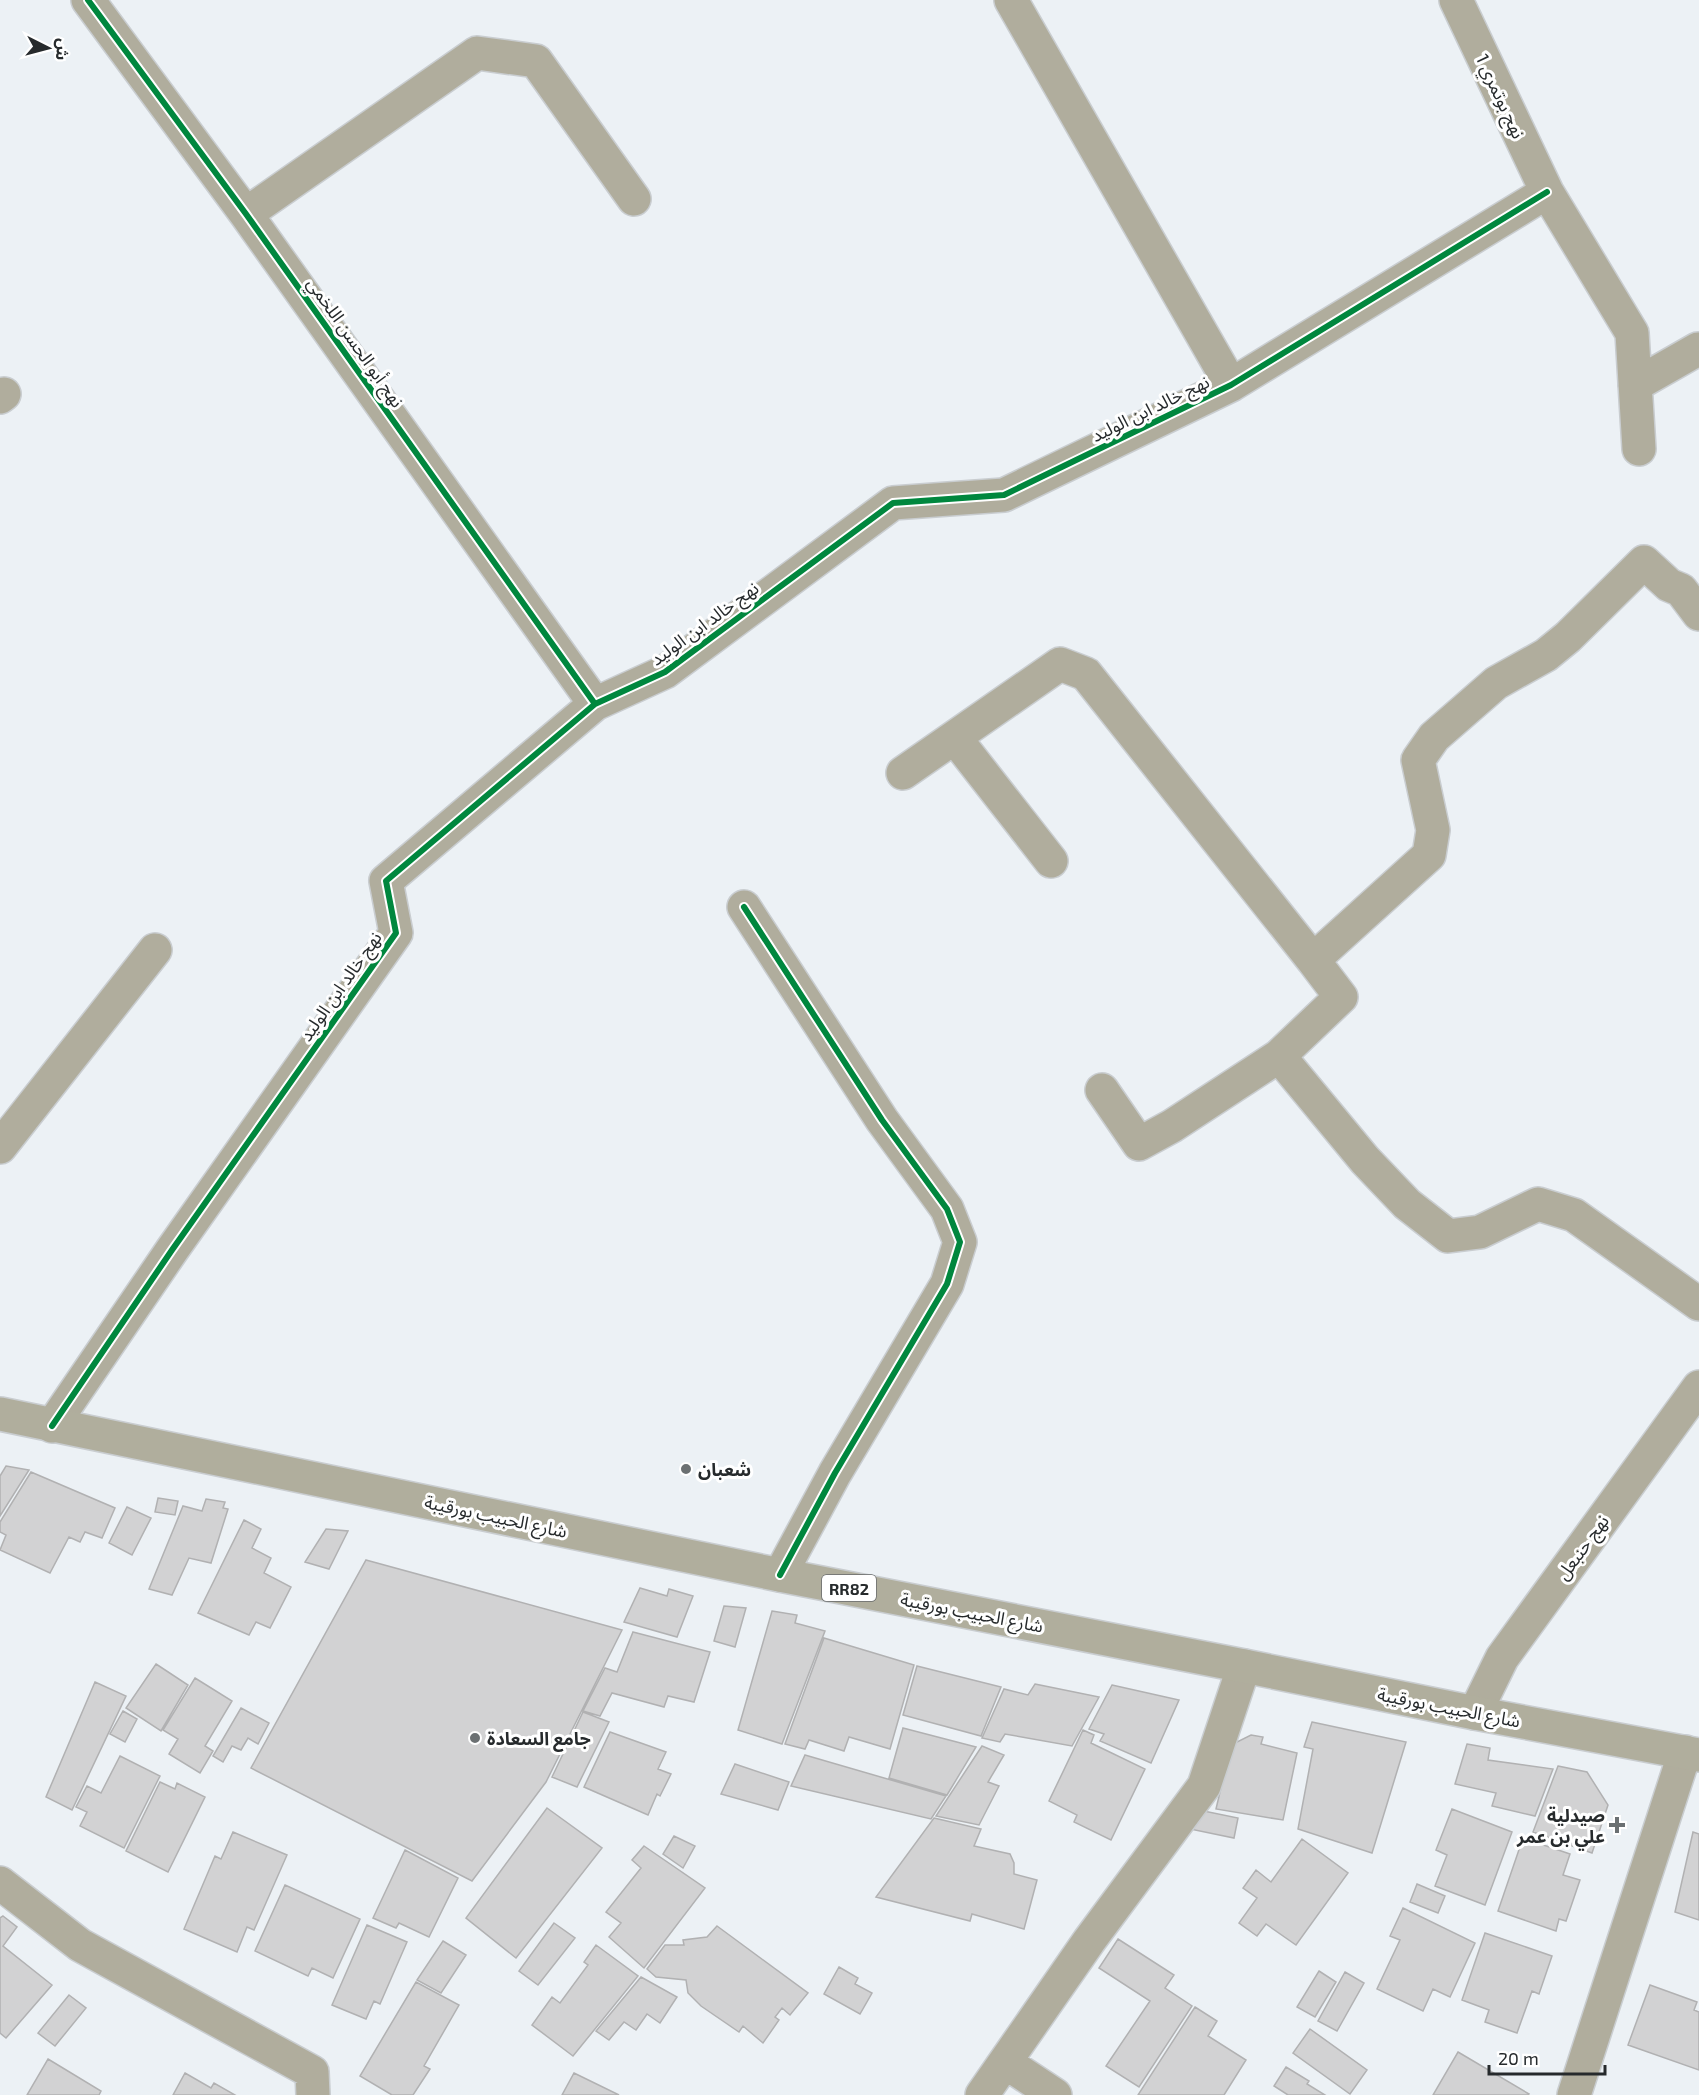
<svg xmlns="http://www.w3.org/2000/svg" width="1699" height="2095" font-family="'Exo 2','Noto Sans Arabic',sans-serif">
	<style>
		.building { fill: #d2d2d3; stroke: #b1b1b2; stroke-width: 1.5 }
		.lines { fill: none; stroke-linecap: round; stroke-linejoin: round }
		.street-casing { stroke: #c9cdd0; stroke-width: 36 }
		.primary-casing { stroke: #c9cdd0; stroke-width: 36 }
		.street { stroke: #b0ad9d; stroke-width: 33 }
		.primary { stroke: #b0ae9d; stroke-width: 33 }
		.cycleway-casing { stroke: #fff; stroke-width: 10 }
		.cycleway { stroke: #00873e; stroke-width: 6 }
		.poi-dot { fill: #6b7072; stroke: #fff; stroke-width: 2 }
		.labels { text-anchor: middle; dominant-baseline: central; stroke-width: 6; stroke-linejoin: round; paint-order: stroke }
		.shield { fill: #fff; stroke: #676a6b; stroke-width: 1.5 }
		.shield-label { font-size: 16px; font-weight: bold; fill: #262a2c }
		.street-label { font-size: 18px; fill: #262a2c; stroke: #fff }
		.poi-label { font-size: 18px; font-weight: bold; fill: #262a2c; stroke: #fff; text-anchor: start }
	</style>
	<rect width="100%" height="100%" fill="#ecf1f5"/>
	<!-- building -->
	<path class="building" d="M6 1466 29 1470 0 1516V1476Z
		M31 1472 115 1508 102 1538 85 1532 80 1542 69 1537 50 1573 0 1550 6 1535 0 1532V1522Z
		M158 1498 178 1501 175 1515 155 1512Z
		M206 1499 225 1502 223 1508 228 1509 211 1563 189 1558 172 1595 149 1589 183 1506 202 1511Z
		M127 1507 151 1518 132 1555 109 1543Z
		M244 1520 261 1529 252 1548 271 1558 264 1573 291 1587 270 1628 256 1622 249 1635 198 1613Z
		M326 1529 348 1531 329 1569 305 1562Z
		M366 1560 622 1630 546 1782 472 1881 251 1768Z
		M640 1588 667 1596 669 1589 693 1596 677 1637 624 1622Z
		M724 1606 746 1608 735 1647 714 1641Z
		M772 1611 797 1615 795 1623 825 1631 782 1744 738 1730Z
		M633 1632 710 1652 694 1702 668 1696 664 1707 612 1693 600 1716 583 1711 605 1668 617 1672Z
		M824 1638 914 1665 890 1749 849 1737 844 1751 809 1740 805 1749 785 1744Z
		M156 1664 188 1685 161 1731 126 1708Z
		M917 1666 1001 1687 981 1736 903 1715Z
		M195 1678 232 1701 205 1746 213 1751 200 1773 169 1754 178 1739 163 1730Z
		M95 1682 126 1696 72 1810 46 1797Z
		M1035 1684 1099 1697 1072 1746 1005 1734 1000 1742 982 1738 1004 1689 1028 1695Z
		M1112 1685 1179 1700 1151 1763 1100 1741 1104 1734 1089 1729Z
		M241 1708 269 1723 258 1744 248 1738 241 1750 232 1746 223 1762 213 1756Z
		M123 1711 137 1719 125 1742 110 1734Z
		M583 1712 609 1722 577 1787 552 1777Z
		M1312 1722 1406 1742 1372 1853 1298 1829 1313 1749 1304 1747Z
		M903 1728 976 1747 947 1795 889 1778Z
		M1083 1730 1094 1735 1091 1743 1145 1769 1111 1840 1074 1822 1077 1815 1049 1801Z
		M610 1732 666 1752 658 1769 671 1774 660 1796 657 1794 648 1815 584 1787Z
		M1251 1735 1263 1737 1261 1744 1297 1753 1283 1820 1216 1809 1231 1745Z
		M1467 1744 1490 1748 1488 1760 1553 1769 1535 1816 1492 1806 1496 1793 1455 1784Z
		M982 1746 1004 1755 988 1782 999 1786 979 1825 936 1816Z
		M805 1755 946 1796 931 1819 791 1786Z
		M120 1756 160 1776 124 1848 80 1826 87 1812 76 1807 87 1786 101 1793Z
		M735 1764 789 1782 778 1810 721 1794Z
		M1558 1766 1587 1772 1608 1805 1592 1853 1533 1832Z
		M160 1782 175 1789 177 1783 205 1797 168 1872 126 1851Z
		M547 1808 602 1848 516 1958 466 1918Z
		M1194 1809 1238 1818 1234 1838 1190 1829Z
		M1452 1809 1512 1832 1485 1905 1435 1886 1447 1855 1436 1850Z
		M934 1818 981 1829 974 1846 1010 1854 1014 1863V1874L1037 1880 1024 1929 972 1914 970 1921 876 1897Z
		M233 1832 287 1855 254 1930 247 1927 237 1952 184 1929 215 1856 221 1859Z
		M1693 1832 1699 1834V1920L1675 1912Z
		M674 1836 695 1846 683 1868 663 1854Z
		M1523 1838 1570 1854 1563 1875 1580 1880 1566 1921 1559 1919 1556 1931 1498 1911Z
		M1302 1839 1348 1873 1296 1945 1266 1924 1257 1936 1239 1923 1257 1898 1243 1888 1256 1870 1271 1882Z
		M644 1846 705 1888 644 1968 609 1937 621 1923 606 1912 641 1868 632 1860Z
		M405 1850 458 1878 429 1937 399 1923 396 1928 373 1918Z
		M1417 1884 1445 1896 1438 1913 1410 1902Z
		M285 1885 360 1919 333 1978 312 1968 308 1976 255 1951Z
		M1403 1908 1475 1943 1450 1997 1433 1989 1423 2011 1377 1989 1400 1940 1390 1936Z
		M3 1916 17 1927 3 1946 52 1985 6 2038 0 2033V1918Z
		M554 1923 575 1938 538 1985 519 1971Z
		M367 1925 407 1942 380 2004 374 2001 366 2019 332 2005Z
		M717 1926 808 1993 790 2015 782 2008 775 2017 779 2020 763 2043 743 2026 739 2032 701 2006 688 1993 686 1980 656 1977 647 1969 665 1945H684L683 1940 707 1937Z
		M1485 1933 1552 1956 1539 1994 1532 1991 1517 2033 1485 2022 1489 2010 1462 2000Z
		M1118 1939 1174 1975 1165 1988 1192 2006 1139 2087 1106 2066 1150 2001 1099 1968Z
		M443 1941 466 1955 441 1993 417 1980Z
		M596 1945 638 1976 573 2056 532 2025 552 1997 560 2003 588 1965 584 1962Z
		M839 1967 858 1978 855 1984 872 1993 860 2014 824 1994Z
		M1319 1971 1336 1982 1315 2017 1297 2007Z
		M1345 1972 1364 1983 1337 2031 1318 2021Z
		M641 1977 677 1997 660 2023 647 2014 636 2030 624 2022 609 2040 596 2031Z
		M416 1982 459 2005 424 2066 430 2069 413 2095H392L360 2076Z
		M1650 1985 1697 2002 1694 2010 1699 2012V2070L1628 2045Z
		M69 1995 86 2008 55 2046 38 2033Z
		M1195 2007 1217 2021 1208 2036 1246 2060 1224 2095H1138Z
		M1310 2029 1367 2070 1350 2094 1293 2053Z
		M1458 2052 1529 2094 1528 2095H1433Z
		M48 2059 101 2091 99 2095H27Z
		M1286 2067 1309 2081 1307 2084 1325 2095H1288L1274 2086Z
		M185 2073 211 2088 214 2083 235 2095H173Z
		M574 2073 619 2095H562Z"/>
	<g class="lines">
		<!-- street casing -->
		<g class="street-casing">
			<path id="street" d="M88 0 246 214 595 704
				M1011 0 1231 385
				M1456 0 1547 192 1632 333 1639 449
				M246 214 477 53 536 61 634 199
				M1635 385 1698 349 1699 350
				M0 397 4 394
				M955 738 1051 861
				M903 773 1060 664 1086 674 1313 960
				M744 907 882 1120 947 1209 960 1242 947 1284 835 1473 780 1575
				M1279 1056 1341 997 1313 960 1429 855 1433 830 1418 760 1434 737 1496 683 1546 655 1568 637 1644 562 1669 585 1681 590 1699 614
				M1102 1090 1139 1144 1172 1126 1279 1056 1365 1160 1407 1204 1448 1236 1480 1232 1538 1204 1574 1215 1699 1304
				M0 1147 155 950
				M52 1426 172 1250 396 933 386 881 595 704 665 672 893 503 1004 495 1231 385 1547 192
				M1475 1713 1502 1658 1699 1387
				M0 1883 80 1945 312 2072 313 2095
				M1005 2062 1055 2095
				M982 2095 1089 1941 1204 1786 1244 1666
				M1574 2095 1685 1752"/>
		</g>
		<!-- primary casing -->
		<g class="primary-casing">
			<path id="primary" d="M0 1414 780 1575 1244 1666 1475 1713 1699 1755"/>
		</g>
		<!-- street -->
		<use href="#street" class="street"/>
		<!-- primary -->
		<use href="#primary" class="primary"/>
		<!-- cycleway casing -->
		<g class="cycleway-casing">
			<path id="cycleway" d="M88 0 246 214 595 704
				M744 907 882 1120 947 1209 960 1242 947 1284 835 1473 780 1575
				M52 1426 172 1250 396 933 386 881 595 704 665 672 893 503 1004 495 1231 385 1547 192"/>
		</g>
		<!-- cycleway -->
		<use href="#cycleway" class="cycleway"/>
	</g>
	<!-- markers -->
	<g class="poi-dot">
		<circle cx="686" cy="1469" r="6"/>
		<circle cx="475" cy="1738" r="6"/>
		<path d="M1614 1816h6v6h6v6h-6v6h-6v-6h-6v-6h6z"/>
	</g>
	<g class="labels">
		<!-- shield labels -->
		<rect class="shield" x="822" y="1575" width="54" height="26" rx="4.5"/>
		<g class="shield-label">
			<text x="849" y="1588">RR82</text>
		</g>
		<!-- street labels -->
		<g class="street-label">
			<text transform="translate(1501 96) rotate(65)">نهج بوتمري 1</text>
			<text transform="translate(356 342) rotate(55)">نهج أبو الحسن اللخمي</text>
			<text transform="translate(1150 408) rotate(-26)">نهج خالد ابن الوليد</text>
			<text transform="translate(704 623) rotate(-36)">نهج خالد ابن الوليد</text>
			<text transform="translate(340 986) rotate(-55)">نهج خالد ابن الوليد</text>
			<text transform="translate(496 1516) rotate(12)">شارع الحبيب بورقيبة</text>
			<text transform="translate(1582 1547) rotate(-54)">نهج حنبعل</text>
			<text transform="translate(972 1612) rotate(11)">شارع الحبيب بورقيبة</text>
			<text transform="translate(1449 1707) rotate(11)">شارع الحبيب بورقيبة</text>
		</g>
		<!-- poi labels -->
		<g class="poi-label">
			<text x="698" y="1469">شعبان</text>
			<text x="487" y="1738">جامع السعادة</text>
			<text x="1605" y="1815" text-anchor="end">صيدلية<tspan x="1605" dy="21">علي بن عمر</tspan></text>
		</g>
	</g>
	<!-- north arrow -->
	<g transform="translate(48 48) rotate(96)" stroke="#ffffff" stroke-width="4.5" paint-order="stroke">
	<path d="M0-4.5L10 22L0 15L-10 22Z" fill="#262a2c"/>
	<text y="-9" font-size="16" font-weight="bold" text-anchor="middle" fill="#262a2c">ش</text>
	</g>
	<!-- scale -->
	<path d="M1489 2065v9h116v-9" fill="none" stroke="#262a2c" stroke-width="3"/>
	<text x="1498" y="2065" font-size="18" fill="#262a2c" stroke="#ffffff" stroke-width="4.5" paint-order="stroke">20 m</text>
</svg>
